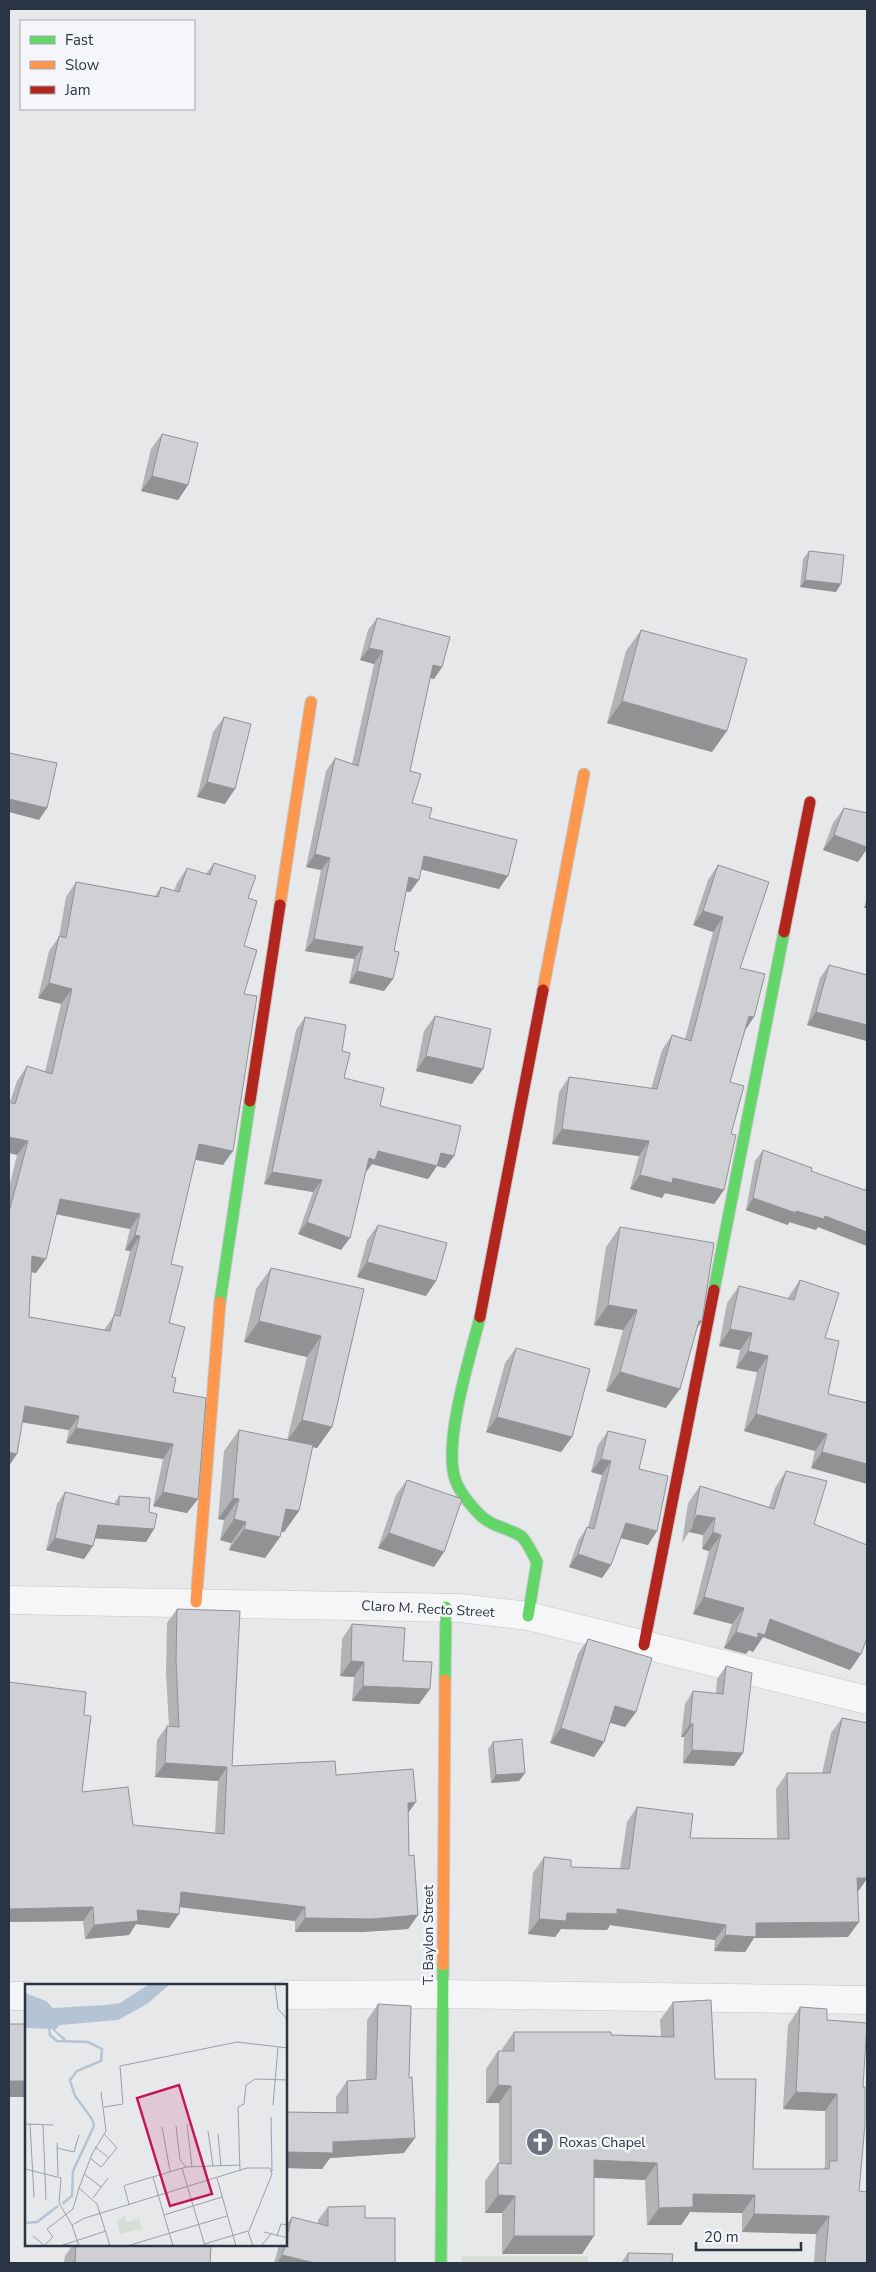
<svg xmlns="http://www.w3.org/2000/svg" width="876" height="2272" font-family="'Nunito Sans',sans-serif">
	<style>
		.grass { fill: #d6ded6 }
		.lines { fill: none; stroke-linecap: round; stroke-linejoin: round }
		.street-casing { stroke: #c4c6c8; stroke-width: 29 }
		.fast-casing { stroke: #c4c6c8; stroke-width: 13 }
		.slow-casing { stroke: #c4c6c8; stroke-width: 13 }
		.jam-casing { stroke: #c4c6c8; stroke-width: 13 }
		.street { stroke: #f5f6f7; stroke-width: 28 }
		.fast { stroke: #63d668; stroke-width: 11 }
		.slow { stroke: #ff974d; stroke-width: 11 }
		.jam { stroke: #b3261e; stroke-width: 11 }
		.wall { fill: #b1b3b5; fill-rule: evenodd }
		.shaded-wall { fill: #909294 }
		.building { fill: #ced0d3; stroke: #909294; fill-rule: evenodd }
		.labels { text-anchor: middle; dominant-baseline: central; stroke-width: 5; stroke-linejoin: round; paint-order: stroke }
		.street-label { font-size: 14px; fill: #2b3445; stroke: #f4f6f9 }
		.poi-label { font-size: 14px; fill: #2b3445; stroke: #f4f6f9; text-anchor: start }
		.inset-river { fill: none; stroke: #b4c4d5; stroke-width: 2.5 }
		.inset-road { fill: none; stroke: #9ba0a8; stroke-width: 1 }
		.view { fill: #c2185b; fill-opacity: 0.15; stroke: #c2185b; stroke-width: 2.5 }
		.inset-edge { fill: none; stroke: #2b3445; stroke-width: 2.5 }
	</style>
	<rect width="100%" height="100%" fill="#e6e8ea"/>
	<!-- grass -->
	<path class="grass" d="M462 2256H588V2263H462Z"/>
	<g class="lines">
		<!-- street casing -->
		<g class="street-casing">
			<path id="street" d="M9 1600 460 1608 528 1616 867 1700
				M286 1995 443 1994 867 2000
				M9 1996H26"/>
		</g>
		<!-- fast casing -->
		<g class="fast-casing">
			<path id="fast" d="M714 1290 784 932
				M220 1302 250 1101
				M480 1317C470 1357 447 1430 453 1470 455 1487 467 1501 478 1513 491 1527 506 1527 521 1536 527 1541 533 1555 537 1562L528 1616
				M445 1680 446 1607
				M441 2263 443 1965"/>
		</g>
		<!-- slow casing -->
		<g class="slow-casing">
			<path id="slow" d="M280 905 311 702
				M543 990 584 774
				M196 1602 220 1302
				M443 1965 445 1680"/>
		</g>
		<!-- jam casing -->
		<g class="jam-casing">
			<path id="jam" d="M784 932 810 802
				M250 1101 280 905
				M480 1317 543 990
				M644 1645 714 1290"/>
		</g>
		<!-- street -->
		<use href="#street" class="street"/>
		<!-- fast -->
		<use href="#fast" class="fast"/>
		<!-- slow -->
		<use href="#slow" class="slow"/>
		<!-- jam -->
		<use href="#jam" class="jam"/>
	</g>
	<!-- wall -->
	<path class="wall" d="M162 434 188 485 178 500 141 491 151 449Z
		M809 551 836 592 800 587 803 559Z
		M377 618 442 667 434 679 430 678 410 771 412 803 429 818 499 889 421 869 410 892 406 891 394 951 393 979 384 991 349 983 354 959 305 951 321 870 306 867 326 771 335 758 352 764 374 664 360 660 368 630Z
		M641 630 712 752 607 723 626 651Z
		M224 717 225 804 197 797 213 732Z
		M844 808 858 862 823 850 833 823Z
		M214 863 248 898 244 946V994L223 1165 195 1160 171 1264 169 1323 172 1377 187 1513 153 1506 163 1459 66 1443 69 1430 22 1422 9 1466V1188L17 1155 10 1102 17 1081 27 1066 45 1072 61 1004 38 998 49 951 59 937 66 897 76 882 155 896 161 887 174 891 177 883 187 868 206 874ZM56 1214 130 1229 125 1250 130 1251 113 1317 104 1330 29 1317 31 1272 36 1273Z
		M718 865 740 968 745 1030 730 1082 731 1134 724 1190 714 1204 665 1193 662 1198 630 1189 639 1156 552 1144 559 1092 569 1077 651 1089 662 1050 672 1035 685 1039 713 932 693 925 708 880Z
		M867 896V908H864Z
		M829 965 866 975 867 970V1041L807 1025 820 978Z
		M435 1016 483 1069 472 1084 416 1071 424 1031Z
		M305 1017 342 1051 344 1078 380 1106 454 1156 445 1168 437 1166 428 1179 372 1164 366 1172 341 1250 298 1234 313 1192 264 1184 296 1030Z
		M763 1150 811 1171 865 1190 867 1183V1246L818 1227 816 1230 789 1222 788 1225 746 1210 755 1161Z
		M378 1225 426 1296 357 1277 367 1240Z
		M620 1227 702 1321 697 1328 666 1408 606 1391 623 1330 594 1325 606 1247Z
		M271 1268 364 1289 332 1427 317 1448 312 1447 299 1511 284 1532H281L280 1537 265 1558 229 1550 231 1543 220 1540 224 1520 218 1519 224 1451 239 1430 287 1440 307 1357 244 1342 256 1289Z
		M800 1280 825 1338 828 1394 867 1403 811 1468 815 1451 744 1431 757 1372 736 1368 740 1350 719 1346 727 1303 739 1286 788 1299 789 1296Z
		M516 1348 572 1437 561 1452 486 1432 505 1363Z
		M608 1431 639 1469 657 1531 648 1545 621 1538 611 1565 602 1578 569 1567 578 1541 587 1527H588L602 1475 591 1472 598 1445Z
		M786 1471 814 1524 867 1545V1642H866L861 1654 850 1670 763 1637 753 1652 749 1650 746 1654 724 1648 732 1624 693 1614 709 1551 702 1549 703 1535 689 1532 682 1543 688 1503 700 1486 769 1507 775 1488Z
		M407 1480 434 1567 378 1548 396 1495Z
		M65 1492 114 1504 119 1496 149 1512 154 1529 146 1542 95 1538 84 1559 46 1550 57 1504Z
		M177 1609 232 1766 336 1775 408 1813 409 1856 418 1915 408 1929 362 1932H295V1921L179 1907 169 1928 136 1924 129 1935 85 1939 83 1921 9 1922V1682L84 1715 82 1792 133 1825 215 1833 218 1781 155 1777 157 1740 167 1726H169L166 1673 167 1623Z
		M352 1624 403 1661 430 1689 419 1704 352 1701 354 1677 340 1676 342 1639Z
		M588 1639 636 1712 625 1727 610 1723 604 1742 594 1757 550 1743 578 1654Z
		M726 1666 743 1753 734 1766 683 1763 684 1737H681L685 1704 693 1691 716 1694 717 1679Z
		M842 1718 867 1723V1879L857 1893 848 1937 754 1938 745 1952 714 1951 715 1940 610 1925 607 1930 561 1929 555 1937 528 1934 533 1873 544 1857 571 1867 620 1869 627 1822 637 1807 690 1838 777 1839 776 1789 787 1773H822L831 1733Z
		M493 1742 525 1773 519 1781 491 1783 488 1749Z
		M673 2002 715 2079 753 2169H823L825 2167V2111L783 2109 788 2025 800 2007 827 2020 863 2087 859 2191 867 2263H814L816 2234 742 2232V2213L690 2212 681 2225H647L645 2180 594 2178 582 2254H502V2213H485V2181L498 2163H499V2103H486V2069L498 2051H502V2049L514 2032 661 2036 660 2020Z
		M378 2004 404 2153 330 2158 322 2169 286 2168V2112H336V2097L347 2081 366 2080 367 2020Z
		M328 2207 365 2218 395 2263H274L279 2246H286V2225L292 2217 318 2224V2220Z
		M72 2246H211L210 2263H64L65 2256Z
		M628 2253 672 2263H621Z"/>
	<!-- shaded-wall -->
	<path class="shaded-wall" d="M152 476 188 485 178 500 141 491Z
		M805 580 841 584 836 592 800 587Z
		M369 648 383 651 374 664 360 660Z
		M433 665 442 667 434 679 425 677Z
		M622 701 727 731 712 752 607 723Z
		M207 782 235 789 225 804 197 797Z
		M9 799 47 808 39 820 9 812Z
		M834 835 867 847V849L858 862 823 850Z
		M315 854 330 858 321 870 306 867Z
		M424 856 508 876 499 889 415 868Z
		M409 877 419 880 410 892 400 890Z
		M867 903V908H864Z
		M703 911 723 917 713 932 693 925Z
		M314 939 363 947 354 959 305 951Z
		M357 971 393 979 384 991 349 983Z
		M49 983 72 989 61 1004 38 998Z
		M816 1012 867 1025V1041L807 1025Z
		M749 1016 754 1017 744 1032Z
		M426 1056 483 1069 472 1084 416 1071Z
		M562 1129 649 1141 639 1156 552 1144Z
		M9 1137 28 1141 17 1155 9 1153Z
		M199 1144 233 1151 223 1165 188 1158Z
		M378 1151 441 1153 454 1156 445 1168 437 1166 428 1179 372 1164 366 1172 360 1171 369 1158Z
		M272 1172 322 1180 313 1192 264 1184Z
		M640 1175 673 1178 724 1190 714 1204 665 1193 662 1198 630 1189Z
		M753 1198 796 1211 825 1216 867 1232V1246L818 1227 816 1230 789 1222 788 1225 746 1210Z
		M60 1199 140 1214 130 1229 50 1213Z
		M307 1222 350 1238 341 1250 298 1234Z
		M135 1235 140 1236 130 1251 125 1250Z
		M32 1256 46 1259 36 1273 22 1270Z
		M367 1262 436 1281 426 1296 357 1277Z
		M608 1305 637 1310 623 1330 594 1325Z
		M259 1321 321 1336 307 1357 244 1342Z
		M699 1321H702L688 1341Z
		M730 1329 752 1333 740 1350 719 1346Z
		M748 1351 768 1356 757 1372 736 1368Z
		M620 1372 680 1389 666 1408 606 1391Z
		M25 1406 79 1416 69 1430 14 1421Z
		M756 1414 827 1434 815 1451 744 1431Z
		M497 1417 572 1437 561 1452 486 1432Z
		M302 1420 332 1427 317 1448 287 1441Z
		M76 1428 173 1444 163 1459 66 1443Z
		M9 1452 17 1454 9 1466Z
		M822 1452 867 1464V1484L811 1468Z
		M601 1459 611 1461 602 1475 591 1472Z
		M163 1492 198 1499 187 1513 153 1506Z
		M233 1498 239 1499 224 1520 218 1519Z
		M286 1509 299 1511 284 1532 271 1530Z
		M697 1515 715 1518 703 1535 689 1532 693 1526Z
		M234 1519 246 1522 231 1543 220 1540Z
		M626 1523 657 1531 648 1545 616 1537Z
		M98 1525 154 1529 146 1542 89 1538Z
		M244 1529 280 1537 265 1558 229 1550Z
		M713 1532 721 1535 709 1551 702 1549Z
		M389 1533 444 1552 434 1567 378 1548Z
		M55 1538 93 1546 84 1559 46 1550Z
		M578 1554 611 1565 602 1578 569 1567Z
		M704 1597 744 1608 732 1624 693 1614Z
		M770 1619 861 1654 850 1670 763 1637 753 1652 749 1650 746 1654 724 1648 736 1632Z
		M351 1661 364 1662 354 1677 340 1676Z
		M363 1686 430 1689 419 1704 352 1701Z
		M615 1706 636 1712 625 1727 605 1721Z
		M690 1724H693L684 1737H681Z
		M561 1728 604 1742 594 1757 550 1743Z
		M692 1750 743 1753 734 1766 683 1763Z
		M165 1763 227 1767 218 1781 155 1777Z
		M525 1773 519 1781 491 1783 496 1775Z
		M416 1802 406 1816 408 1803Z
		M857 1878H867L857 1893Z
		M181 1892 305 1907 295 1921 171 1906Z
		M93 1907 83 1921 9 1922V1910L10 1909Z
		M617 1909 726 1925 715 1940 610 1925 607 1930 561 1929 555 1937 528 1934 539 1919 567 1913Z
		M137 1910 179 1914 169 1928 136 1924 129 1935 85 1939 94 1925Z
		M418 1915 408 1929 362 1932H295L305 1918Z
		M859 1922 848 1937 754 1938 745 1952 714 1951 725 1935 756 1923Z
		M9 2081H26V2097H9Z
		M498 2085 511 2086 499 2103H486Z
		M796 2092 837 2094 825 2111 783 2109Z
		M415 2138 404 2153 330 2158 322 2169 286 2168V2152L333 2142Z
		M594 2160 657 2163 645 2180 582 2177Z
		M693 2194 755 2195 742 2213 690 2212 681 2225H647L659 2208Z
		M498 2195 515 2196 502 2213H485Z
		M754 2214 829 2216 816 2234 742 2232Z
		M514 2236H594L582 2254H502Z
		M282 2255 315 2263H277Z"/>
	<!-- building -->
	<path class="building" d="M162 434 198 443 188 485 152 476Z
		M809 551 844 555 841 584 805 580Z
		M377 618 450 637 442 667 433 665 410 771 421 774 412 803 432 808 429 818 517 840 508 876 424 856 419 880 409 877 394 951 399 952 393 979 357 971 363 947 314 939 330 858 315 854 335 758 358 766 383 651 369 648Z
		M641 630 747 659 727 731 622 701Z
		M224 717 251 724 235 789 207 782Z
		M9 753 57 763 47 808 9 799Z
		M844 808 867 813V847L834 835Z
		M214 863 256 876 248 898 257 901 244 946 257 950 244 994 257 996 233 1151 199 1144 171 1264 183 1267 169 1323 185 1327 172 1377 176 1378 173 1392 206 1398 198 1499 163 1492 173 1444 76 1428 79 1416 25 1406 17 1454 9 1452V1212L28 1141 9 1137V1102L15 1104 27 1066 52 1074 72 989 49 983 59 936 66 938 76 882 158 897 161 887 179 892 187 868 210 875ZM60 1199 140 1214 135 1235 140 1236 120 1316 114 1315 110 1331 29 1317 32 1256 46 1259Z
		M718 865 769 882 740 968 765 974 754 1017 749 1016 730 1082 744 1086 731 1134 736 1135 724 1190 673 1178 672 1183 640 1175 649 1141 562 1129 569 1077 657 1089 672 1035 691 1041 723 917 703 911Z
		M829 965 867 975V1025L816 1012Z
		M435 1016 491 1029 483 1069 426 1056Z
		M305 1017 346 1025 342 1051 350 1053 344 1078 384 1088 380 1106 461 1126 454 1156 441 1153 437 1166 378 1151 375 1160 369 1158 350 1238 307 1222 322 1180 272 1172Z
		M763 1150 812 1168 811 1171 867 1191V1232L825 1216 824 1219 796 1211V1213L753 1198Z
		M378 1225 447 1243 436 1281 367 1262Z
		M620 1227 714 1243 702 1321H699L680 1389 620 1372 637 1310 608 1305Z
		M271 1268 364 1289 332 1427 302 1420 321 1336 259 1321Z
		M800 1280 839 1293 825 1338 839 1341 828 1394 867 1403V1464L822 1452 827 1434 756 1414 768 1356 748 1351 752 1333 730 1329 739 1286 794 1300Z
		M516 1348 590 1369 572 1437 497 1417Z
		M239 1430 313 1445 299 1511 286 1509 280 1537 244 1529 246 1522 234 1519 239 1499 233 1498Z
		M608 1431 646 1440 639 1469 668 1476 657 1531 626 1523 611 1565 578 1554 587 1527 594 1529 611 1461 601 1459Z
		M786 1471 827 1481 814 1524 867 1545V1638L861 1654 770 1619 765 1635 758 1633V1638L736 1632 744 1608 704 1597 721 1535 713 1532 715 1518 697 1515 693 1526 700 1486 774 1509Z
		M407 1480 462 1499 444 1552 389 1533Z
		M65 1492 119 1505V1496L150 1498 149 1512 157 1514 154 1529 98 1525 93 1546 55 1538Z
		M177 1609 240 1611 232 1766 335 1761 336 1775 413 1769 416 1802 408 1803 409 1856 414 1855 418 1915 372 1919 305 1918V1907L181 1892 179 1914 137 1910 138 1921 94 1925 93 1907 10 1909 9 1915V1682L86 1692 84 1715 91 1716 82 1792 128 1787 133 1825 224 1834 227 1767 165 1763 167 1726 179 1727 176 1659Z
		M352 1624 405 1628 403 1661 432 1662 430 1689 363 1686 364 1662 351 1661Z
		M588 1639 652 1658 636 1712 615 1706 604 1742 561 1728Z
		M726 1666 752 1673 743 1753 692 1750 693 1724H690L693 1691 723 1694Z
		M842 1718 867 1723V1878H857L859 1922 756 1923V1937L725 1935 726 1925 617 1909V1914L567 1913 566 1921 539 1919 544 1857 571 1860V1867L629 1869 637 1807 693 1814 690 1838 789 1839 787 1773H830Z
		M522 1739 525 1773 496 1775 493 1742Z
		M711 2000 715 2079H756L753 2169H829L830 2161H837V2094L796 2092 800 2007 827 2009V2020L867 2023 863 2087H865V2124L859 2191 867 2192V2263H825L829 2216 754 2214 755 2195 693 2194V2207L659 2208 657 2163 594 2160V2236H514L515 2196 498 2195V2163L511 2164V2086L498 2085V2051H514V2032H611V2035L674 2037 673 2002Z
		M378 2004 411 2006 409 2078 412 2077 415 2138 333 2142V2153L286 2152V2112L348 2113 347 2081 376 2079Z
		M9 2024H26V2081H9Z
		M365 2206V2218H395V2263H315L282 2255 285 2246H286V2240L292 2217 328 2226V2207Z
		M76 2246H211L210 2263H75Z
		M628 2253 673 2254 672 2263H628Z"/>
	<!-- icons -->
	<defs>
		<g id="church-disc" transform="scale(1.4375)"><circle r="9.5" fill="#6c737f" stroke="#f4f6f9"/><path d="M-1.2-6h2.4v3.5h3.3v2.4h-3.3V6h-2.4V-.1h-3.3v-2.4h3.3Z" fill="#fff"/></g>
	</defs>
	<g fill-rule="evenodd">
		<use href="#church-disc" x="540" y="2142"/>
	</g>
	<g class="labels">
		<!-- street labels -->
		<g class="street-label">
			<text transform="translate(428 1609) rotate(3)">Claro M. Recto Street</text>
			<text transform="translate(428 1935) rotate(-90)">T. Baylon Street</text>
		</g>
		<!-- poi labels -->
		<g class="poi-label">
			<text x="559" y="2142">Roxas Chapel</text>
		</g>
	</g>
	<!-- overview -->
	<g transform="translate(25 1984)">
		<rect width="262" height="262" fill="#e6e8ea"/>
		<path d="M113 230 117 245 95 250 92 236 100 232 102 238 113 235Z" fill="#d6ded6"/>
		<path d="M123 1H144L122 20 93 36 35 41 30 46 41 55 40 58 27 45 0 44V9L21 17 28 24 80 21 95 19Z" fill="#b4c4d5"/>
		<path class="inset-river" d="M24 42 25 51 32 57 63 58 77 65 76 77 52 87 45 96 50 112 67 135M37 220 47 212 48 187 69 142 67 135M0 239 12 238 33 222"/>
		<path class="inset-road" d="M250 1 253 25 263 36M76 108 81 147 67 170 54 204 72 220 85 262M248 121 253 63M79 123 98 120 95 82 212 58 263 64M246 133 247 187M0 140 28 141M5 140 9 213M162 140 167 183M18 141 21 216M151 142 155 176 161 183M137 143 145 187M183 147 188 182M193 150 196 182M32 159 33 192M70 163 84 174M32 164 49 168 54 151M65 174 76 183 92 164 80 151M157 184 180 262M0 185 36 194 34 219 47 241 54 262M215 187 213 123 219 120 221 101 230 95 263 96M59 190 76 203M128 193 148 262M192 194 211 262M68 214 83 194M104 220 99 202 101 201 161 183 215 181M139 231 197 213M47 241 60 234 222 184H245L247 190 224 247M239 248 263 254M8 252 20 262M252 252 256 240 263 241M179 260 223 247 228 262M20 261 28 253 22 245 48 225 54 204M35 262 81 247M102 262 202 232M236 262 246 250"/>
		<path class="view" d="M154 101 187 210 145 222 112 114Z"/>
		<rect width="262" height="262" class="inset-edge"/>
	</g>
	<!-- border -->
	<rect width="876" height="2272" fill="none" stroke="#2b3445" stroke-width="20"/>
	<!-- legend -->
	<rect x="20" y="20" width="175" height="90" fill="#f4f6f9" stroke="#a4a8b1"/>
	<rect x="30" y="36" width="25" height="8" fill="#63d668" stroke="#a4a8b1"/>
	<text x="65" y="45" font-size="15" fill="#2b3445">Fast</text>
	<rect x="30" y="61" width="25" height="8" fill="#ff974d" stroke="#a4a8b1"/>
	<text x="65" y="70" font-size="15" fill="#2b3445">Slow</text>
	<rect x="30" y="86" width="25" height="8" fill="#b3261e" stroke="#a4a8b1"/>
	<text x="65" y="95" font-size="15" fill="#2b3445">Jam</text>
	<!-- scale -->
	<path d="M696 2242v8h105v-8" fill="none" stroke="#2b3445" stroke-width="2.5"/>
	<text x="704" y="2242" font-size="15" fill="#2b3445" stroke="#f4f6f9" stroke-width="4" paint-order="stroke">20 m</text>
</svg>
